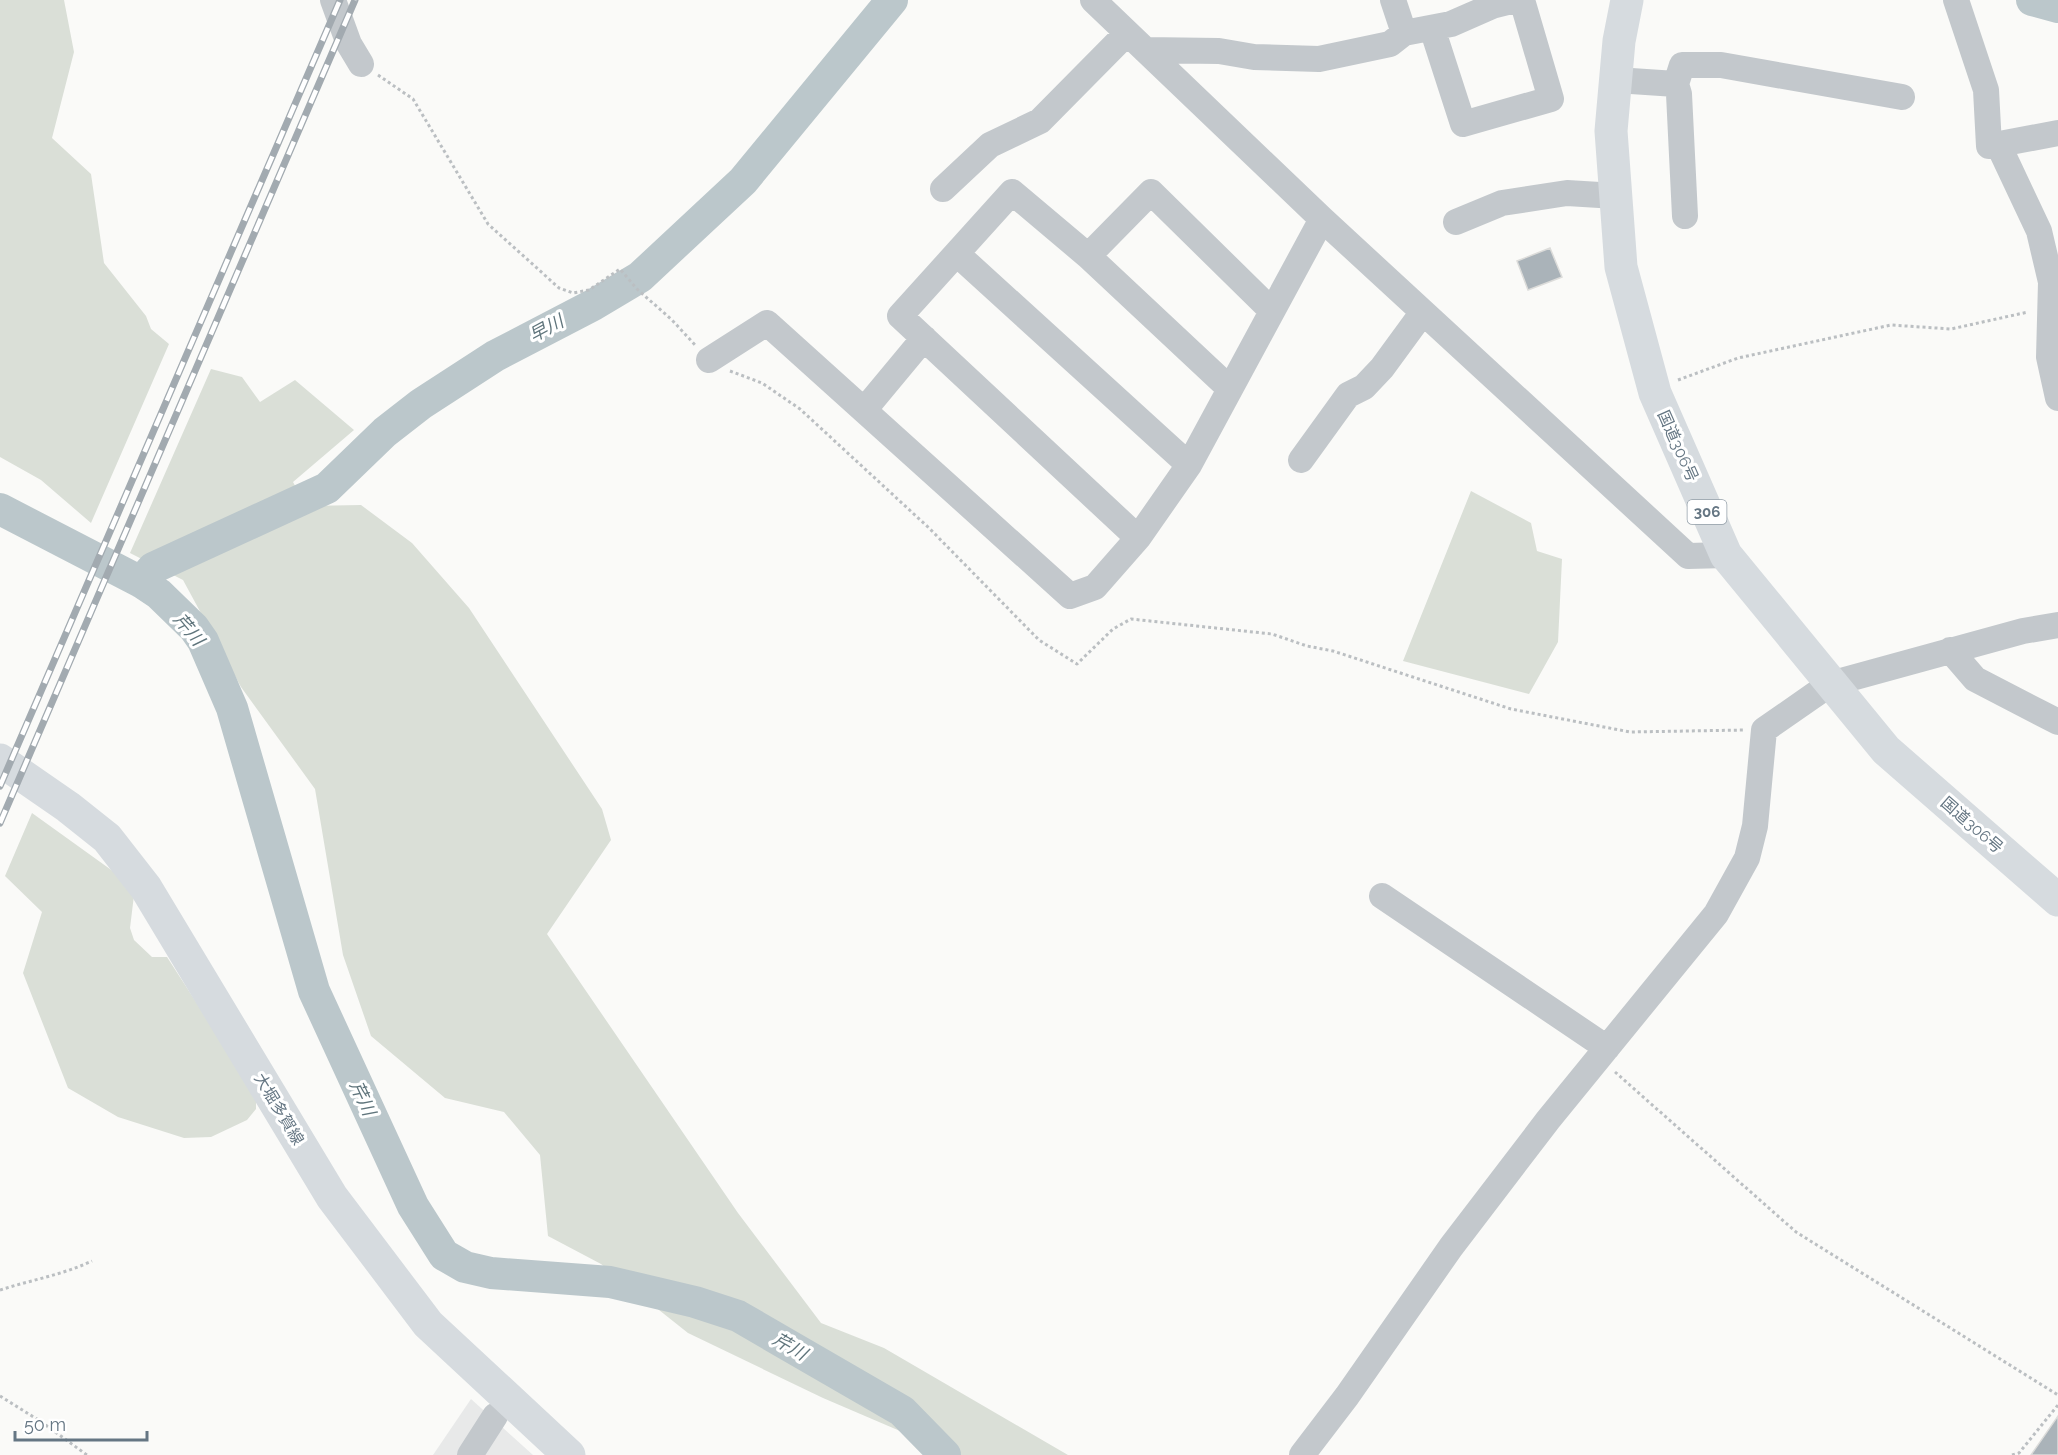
<svg xmlns="http://www.w3.org/2000/svg" width="2058" height="1455" font-family="Raleway,'Noto Sans JP',sans-serif">
	<style>
		.built { fill: #e8e9e9 }
		.green { fill: #dadfd7 }
		.lines { fill: none; stroke-linecap: round; stroke-linejoin: round }
		.river { stroke: #bbc7cb; stroke-width: 32 }
		.building { fill: #aab3b9; stroke: #dcdcda; stroke-width: 1.5 }
		.path { stroke: #bbbfc2; stroke-width: 3; stroke-dasharray: 3 3; stroke-linecap: butt }
		.minor { stroke: #c3c8cc; stroke-width: 26 }
		.major { stroke: #d6dbdf; stroke-width: 33 }
		.highway { stroke: #d6dbdf; stroke-width: 33 }
		.rail-casing { stroke: #a2aab0; stroke-width: 7 }
		.rail { stroke: #fff; stroke-width: 4.5; stroke-dasharray: 14; stroke-linecap: butt }
		.labels { text-anchor: middle; dominant-baseline: central; stroke-width: 6; stroke-linejoin: round; paint-order: stroke }
		.shield { fill: #fff; stroke: #939fa8; stroke-width: 1.5 }
		.shield-label { font-size: 15px; font-weight: bold; fill: #657683 }
		.street-label { font-size: 16px; fill: #657683; stroke: #fff }
		.water-label { font-size: 18px; font-style: italic; fill: #60757c; stroke: #fff }
	</style>
	<rect width="100%" height="100%" fill="#fafaf8"/>
	<!-- built -->
	<path class="built" d="M471 1399 533 1455H433Z"/>
	<!-- green -->
	<path class="green" d="M0 0H64L74 52 52 138 91 174 104 263 146 316 151 329 169 344 91 523 41 480 0 457Z
		M211 369 242 377 260 402 295 380 354 430 293 482 306 506 361 505 412 543 469 608 602 809 611 840 547 934 738 1213 821 1323 884 1348 1068 1455H956L823 1398 688 1333 601 1264 548 1236 540 1155 504 1112 445 1098 371 1036 343 955 315 789 241 687 183 580 130 553Z
		M1471 491 1531 523 1537 551 1562 559 1558 642 1529 694 1403 661Z
		M32 813 135 887 130 928 134 940 152 957H167L256 1095V1109L247 1120 211 1137 184 1138 118 1117 68 1088 23 973 42 912 5 876Z"/>
	<g class="lines">
		<!-- river -->
		<path class="river" d="M2032 0 2058 7
			M0 509 141 582 159 594 194 628 203 641 232 708 314 991 413 1206 444 1255 465 1267 491 1273 610 1282 695 1302 738 1316 902 1411 945 1455
			M141 582 153 568 327 488 385 432 421 404 495 356 593 305 640 277 743 181 892 0"/>
	</g>
	<!-- building -->
	<path class="building" d="M1550 248 1562 277 1528 290 1517 261Z
		M2058 1416V1455H2031Z"/>
	<g class="lines">
		<!-- path -->
		<path class="path" d="M378 75 413 99 488 224 559 288 573 293 589 290 620 269 637 289 672 320 696 346
			M730 371 762 383 800 409 929 528 1039 640 1077 664 1113 629 1131 619 1272 634 1307 646 1333 651 1511 709 1630 732 1745 730
			M1678 380 1738 358 1891 325 1951 329 2028 312
			M1615 1072 1796 1232 2058 1395
			M0 1290C31 1280 62 1275 92 1261
			M0 1396 40 1421 87 1455
			M2012 1455 2019 1453 2058 1405"/>
		<!-- minor -->
		<path class="minor" d="M333 0 349 44 361 64
			M1093 0 1322 219 1688 556 1726 555
			M1393 0 1404 33
			M1956 0 1986 90 1989 146 2058 133
			M1432 28 1463 124 1551 99 1522 0
			M1145 50 1219 51 1254 57 1319 59 1390 44 1404 33 1451 24 1492 6 1516 0
			M1616 80 1676 84 1682 65H1721L1902 97
			M1676 84 1679 94 1685 216
			M1998 144 2039 231 2051 282 2058 280
			M943 189 990 145 1040 121 1127 33
			M1456 222 1502 203 1567 193 1616 196
			M957 254 1189 465
			M1088 256 1151 192 1271 310
			M2051 282 2049 357 2058 398
			M709 360 767 323 1070 596 1095 587 1138 538 1189 465 1322 219
			M865 409 924 338
			M1301 460 1348 395 1364 387 1382 368 1423 312
			M1138 538 900 316 1012 192 1088 256 1229 388
			M1950 650 1975 679 2058 722
			M1382 896 1607 1048
			M470 1455 495 1416
			M1302 1455 1347 1396 1451 1247 1548 1120 1716 914 1747 858 1755 826 1764 730 1830 684 2023 631 2058 625"/>
		<!-- major -->
		<path class="major" d="M0 760 68 807 107 838 146 888 332 1197 428 1324 569 1455"/>
		<!-- highway -->
		<path class="highway" d="M1627 0 1619 41 1611 131 1621 267 1655 393 1726 555 1886 750 2058 900"/>
		<!-- rail casing -->
		<g class="rail-casing">
			<path id="rail" d="M0 786 340 0
				M0 823 355 0"/>
		</g>
		<!-- rail -->
		<use href="#rail" class="rail"/>
	</g>
	<g class="labels">
		<!-- shield labels -->
		<rect class="shield" x="1687.5" y="500" width="39" height="24" rx="4.5"/>
		<g class="shield-label">
			<text x="1707" y="512">306</text>
		</g>
		<!-- street labels -->
		<g class="street-label">
			<text transform="translate(1678 446) rotate(66)">国道306号</text>
			<text transform="translate(1972 825) rotate(41)">国道306号</text>
			<text transform="translate(279 1109) rotate(59)">大堀多賀線</text>
		</g>
		<!-- water labels -->
		<g class="water-label">
			<text transform="translate(546 328) rotate(-28)">早川</text>
			<text transform="translate(189 629) rotate(50)">芹川</text>
			<text transform="translate(363 1098) rotate(65)">芹川</text>
			<text transform="translate(790 1346) rotate(30)">芹川</text>
		</g>
	</g>
	<!-- scale -->
	<path d="M15 1431v9h132v-9" fill="none" stroke="#657683" stroke-width="3"/>
	<text x="24" y="1431" font-size="18" fill="#657683" stroke="#ffffff" stroke-width="4.5" paint-order="stroke">50 m</text>
</svg>
